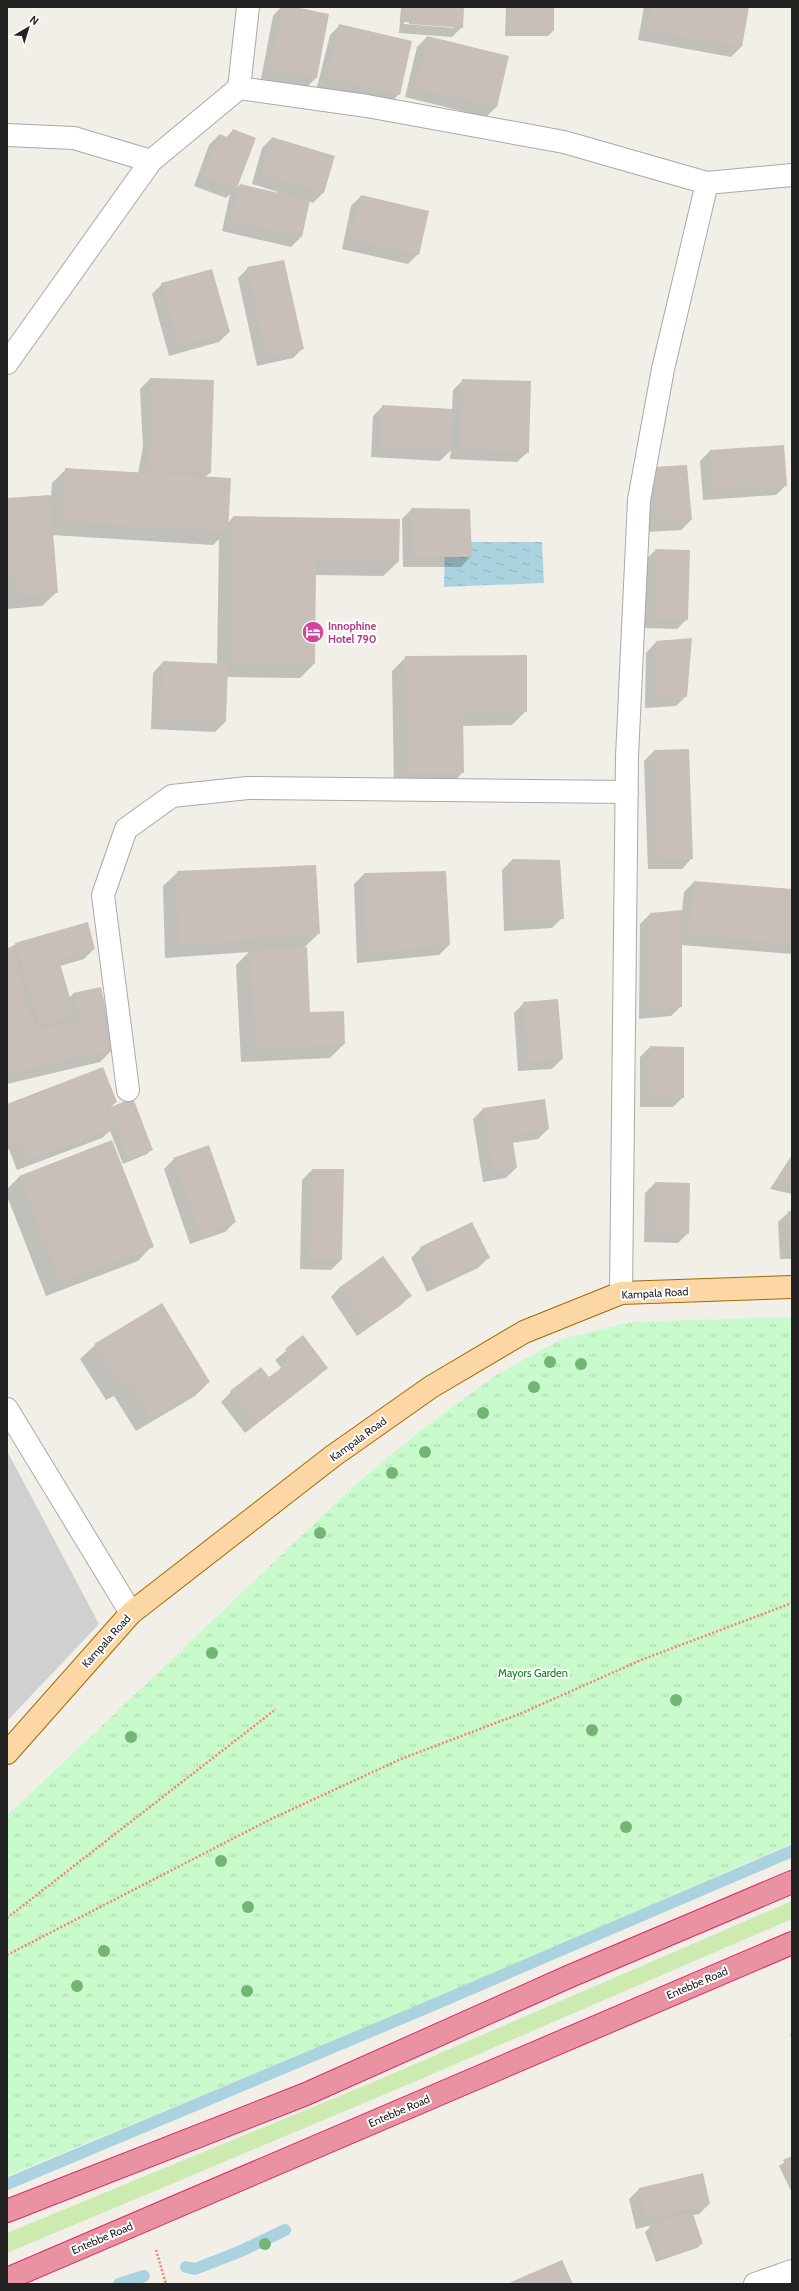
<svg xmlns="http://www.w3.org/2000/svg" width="799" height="2291" font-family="Cabin,sans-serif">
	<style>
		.religious { fill: #d0d0d0 }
		.grass { fill: #cdebb0 }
		.park { fill: url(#park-tufts) }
		.water { fill: url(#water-ripples) }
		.shadow { fill: #0003; fill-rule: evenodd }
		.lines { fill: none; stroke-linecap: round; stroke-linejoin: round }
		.stream { stroke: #aad3df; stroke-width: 12 }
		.building { fill: #c7bfb8 }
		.minor-casing { stroke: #a9a9a9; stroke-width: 24 }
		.major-casing { stroke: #a06b00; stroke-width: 24 }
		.highway-casing { stroke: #dc2a67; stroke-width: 24 }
		.path { stroke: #fa8072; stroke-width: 2.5; stroke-dasharray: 2 2; stroke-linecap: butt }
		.minor { stroke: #fff; stroke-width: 22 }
		.major { stroke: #fcd6a4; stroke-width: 22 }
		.highway { stroke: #e892a2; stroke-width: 22 }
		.tree { fill: #74b475 }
		.labels { text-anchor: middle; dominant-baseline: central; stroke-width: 4; stroke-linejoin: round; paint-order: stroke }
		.hotel-label { font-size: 11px; font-weight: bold; fill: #b23c85; stroke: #fff; text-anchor: start }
		.street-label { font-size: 11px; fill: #222; stroke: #fff }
		.park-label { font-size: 11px; fill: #0c8416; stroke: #fff }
	</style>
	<defs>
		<pattern id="park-tufts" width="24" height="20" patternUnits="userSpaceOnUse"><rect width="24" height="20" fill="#c8facc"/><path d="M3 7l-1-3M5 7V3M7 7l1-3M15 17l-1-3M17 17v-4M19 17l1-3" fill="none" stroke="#acd6af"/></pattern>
		<pattern id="water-ripples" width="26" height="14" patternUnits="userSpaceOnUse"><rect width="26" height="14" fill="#aad3df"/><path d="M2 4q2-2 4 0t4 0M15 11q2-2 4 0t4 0" fill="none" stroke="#92b5bf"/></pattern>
	</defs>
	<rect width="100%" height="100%" fill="#f2efe9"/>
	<!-- religious -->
	<path class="religious" d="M7 1451 99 1624 7 1721Z"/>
	<!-- grass -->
	<path class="grass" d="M792 1901V1919L414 2082 7 2253V2233L378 2080Z"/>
	<!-- park -->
	<path class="park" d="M792 1317V1843L470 1984 7 2176V1816L356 1484 421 1430 496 1375 562 1339 630 1322Z"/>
	<!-- water -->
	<path class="water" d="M445 542H542L544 583 444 587Z"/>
	<!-- shadow -->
	<path class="shadow" d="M281 7H290L316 78 306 88 261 79 273 16Z
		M401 7H463L462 27 452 37 399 33ZM404 22 454 26V28L404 24Z
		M506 7H553V31L548 36H505Z
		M644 7H748L741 47 731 57 638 40Z
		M340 25 399 94 389 104 317 87 330 35Z
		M427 37 496 107 486 117 405 97 417 47Z
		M233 130 255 138 235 189 240 185 278 194V192L252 184 262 148 272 138 323 193 313 203 308 201 301 237 291 247 222 231 230 194 226 198 194 186 209 145 219 135 226 138Z
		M361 196 418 254 408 264 342 249 351 206Z
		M248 268 303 348 293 358 257 366 238 278Z
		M162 284 229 332 219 342 169 356 152 294Z
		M150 379 213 381 210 473 205 477 228 523 233 517 398 562 383 576 315 575 314 664 300 678 226 677 225 722 215 732 151 729 153 673 163 662 217 664 219 539 213 545 52 535 57 592 42 606 7 609V499L51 496 52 483 66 469 138 473 143 447 140 389Z
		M463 380 528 452 517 462 450 459 451 450 440 461 371 457 373 416 383 406 452 410 453 390Z
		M710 451 786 485 776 495 703 500 700 461Z
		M653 468 691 520 681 530 648 532 643 478Z
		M412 509 471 556 461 567H403L402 519Z
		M656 550 687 619 677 629 644 628 645 560Z
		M656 642 686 696 676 706 645 708 646 653Z
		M406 657 526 711 512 725 462 726 463 772 449 787H394L392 671Z
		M654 751 692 858 682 869H648L644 761Z
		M512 860 562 918 552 928 504 931 502 870Z
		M178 872 319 933 303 949 309 1014 344 1044 330 1058 241 1062 236 965 249 952 165 958 163 886Z
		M445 872 449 945 439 955 357 963 354 884 364 874Z
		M694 882 792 890V954L681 945V1006L671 1016 639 1019 640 924 650 914 682 911 684 892Z
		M16 944 94 949 84 959 60 966 69 998 73 994 100 988 114 1048 100 1062 7 1084V949Z
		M524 1003 562 1059 552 1069 518 1071 514 1013Z
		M650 1047 683 1097 673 1107H640V1057Z
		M544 1100 548 1129 538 1139 512 1143 516 1168 506 1178 483 1182 473 1119 483 1109Z
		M116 1102 110 1108 152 1149 147 1154 123 1164 110 1131 102 1138 17 1170 9 1149 7 1150V1105Z
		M112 1142 152 1246 138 1261 46 1296 7 1196V1189L19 1177Z
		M792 1155V1194L770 1189Z
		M174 1159 235 1222 225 1232 190 1244 164 1169Z
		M312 1170 341 1260 331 1270 300 1269 302 1180Z
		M655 1183 688 1233 678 1243 644 1242 645 1193Z
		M789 1212H792V1259H780L778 1222Z
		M421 1248 488 1258 478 1268 427 1292 411 1258Z
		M340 1287 410 1296 400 1306 357 1336 331 1297Z
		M303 1337 327 1368 317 1377 245 1433 221 1402 231 1392 269 1379 282 1369 275 1360Z
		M95 1345 209 1382 195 1396 136 1431 114 1396 106 1400 80 1359Z
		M792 2032V2041L790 2034Z
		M792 2157V2193L779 2166Z
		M702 2174 709 2204 699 2214 693 2215 702 2243 697 2248 656 2262 645 2232 652 2225 636 2229 629 2199 639 2189Z"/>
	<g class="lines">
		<!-- stream -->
		<path class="stream" d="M7 2184 419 2011 792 1851
			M186 2267 195 2269 241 2251 285 2230
			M119 2284 144 2276"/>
	</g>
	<!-- building -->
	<path class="building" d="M282 7H295L329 14 317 78 271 69Z
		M410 7H464L463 28 409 24Z
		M509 7H554V31L510 32Z
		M652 7H749L742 47 648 30Z
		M339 24 412 41 400 95 327 77Z
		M427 36 509 56 497 107 415 88Z
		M233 129 256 138 237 188 203 176 219 134 230 138Z
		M272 137 335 156 324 193 261 174Z
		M240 184 310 200 302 237 231 221Z
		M361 195 429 211 419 255 351 239Z
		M284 260 304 349 266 357 247 267Z
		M212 269 230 332 179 346 161 283Z
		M150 378 214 380 211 473 146 471 152 436Z
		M462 379 531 381 529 453 460 449Z
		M382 405 453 409 451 451 380 447Z
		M784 445 787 486 713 491 710 450Z
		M687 465 692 520 658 523 653 467Z
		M65 468 231 478 228 532 62 521Z
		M50 495 58 593 19 596 17 578 7 579V498Z
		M411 508 470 509 472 557H413Z
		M233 516 400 519 399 562 316 561 315 664 231 663Z
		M655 549 690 550 688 620 654 619Z
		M692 638 687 697 654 698 656 641Z
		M527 655V712H463L464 773H407L405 656Z
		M163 661 228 664 226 722 161 719Z
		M689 749 693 859H657L654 750Z
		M512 859 560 860 564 919 514 921Z
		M316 865 320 934 179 945 177 871Z
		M446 871 450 945 366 953 364 873Z
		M694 881 792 889V944L689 935Z
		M682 910V1007L649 1010 650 913Z
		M88 922 95 949 59 960 75 1015 40 1025 15 943Z
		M13 947 30 1017 34 1016 37 1030 79 1020 73 993 101 987 115 1049 7 1074V948Z
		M307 947 310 1012 344 1011 345 1044 255 1048 250 950Z
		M558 999 563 1059 528 1062 523 1002Z
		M650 1046 684 1047V1098L650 1097Z
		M103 1067 117 1102 105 1107 113 1128 27 1161 19 1140 7 1144V1104Z
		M133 1098 153 1150 128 1160 108 1108Z
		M545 1099 549 1129 512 1135 517 1168 493 1172 483 1108Z
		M112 1140 154 1247 60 1282 19 1176Z
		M209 1145 236 1222 200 1235 173 1158Z
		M792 1159V1182L779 1179Z
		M312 1169H344L342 1260H309Z
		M655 1182 690 1183 689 1234 654 1232Z
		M788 1211H792V1249H789Z
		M472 1222 490 1258 437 1283 420 1247Z
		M383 1256 412 1296 368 1326 340 1287Z
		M162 1303 210 1382 151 1418 129 1382 121 1387 94 1344Z
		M303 1335 328 1368 255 1423 230 1391 261 1367 269 1377 292 1360 285 1349Z
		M792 2156V2178L783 2160Z
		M703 2173 710 2204 646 2219 639 2188Z
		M692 2211 703 2244 661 2258 649 2226Z
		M562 2260 573 2284H512L511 2282Z"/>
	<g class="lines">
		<!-- minor casing -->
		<g class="minor-casing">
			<path id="minor" d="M239 88 367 106 564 142 707 183 792 175
				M7 135 74 138 151 161
				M7 363 151 161 239 88 248 7
				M128 1090 103 895 126 829 172 796 248 788 627 792
				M621 1293 627 757 639 500 663 369 707 183
				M7 1409 131 1613
				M755 2284 792 2271"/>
		</g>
		<!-- major casing -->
		<g class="major-casing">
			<path id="major" d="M7 1753 131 1613 333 1456 431 1387 524 1332 621 1293 792 1287"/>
		</g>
		<!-- highway casing -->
		<g class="highway-casing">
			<path id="highway" d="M7 2211 306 2094 568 1977 792 1882
				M7 2279 792 1943"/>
		</g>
		<!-- path -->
		<path class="path" d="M7 1918 276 1709
			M7 1955 271 1819 401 1759 522 1713 641 1660 792 1603
			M156 2250 166 2284"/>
		<!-- minor -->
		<use href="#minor" class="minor"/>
		<!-- major -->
		<use href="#major" class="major"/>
		<!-- highway -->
		<use href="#highway" class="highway"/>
	</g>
	<!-- trees -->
	<g class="tree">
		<circle cx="550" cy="1362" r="6"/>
		<circle cx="581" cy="1364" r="6"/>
		<circle cx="534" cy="1387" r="6"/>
		<circle cx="483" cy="1413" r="6"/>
		<circle cx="425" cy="1452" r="6"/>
		<circle cx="392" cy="1473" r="6"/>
		<circle cx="320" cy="1533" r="6"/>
		<circle cx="212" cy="1653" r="6"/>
		<circle cx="676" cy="1700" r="6"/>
		<circle cx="592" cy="1730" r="6"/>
		<circle cx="131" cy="1737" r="6"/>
		<circle cx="626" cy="1827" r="6"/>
		<circle cx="221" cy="1861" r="6"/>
		<circle cx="248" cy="1907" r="6"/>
		<circle cx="104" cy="1951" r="6"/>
		<circle cx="77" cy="1986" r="6"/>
		<circle cx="247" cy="1991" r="6"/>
		<circle cx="265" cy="2244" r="6"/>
	</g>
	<!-- icons -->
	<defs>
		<g id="hotel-disc" transform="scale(1.15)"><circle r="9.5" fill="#d1479c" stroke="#fff"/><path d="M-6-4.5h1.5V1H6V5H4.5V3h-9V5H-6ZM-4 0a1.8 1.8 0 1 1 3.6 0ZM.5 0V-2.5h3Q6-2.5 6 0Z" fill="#fff"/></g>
	</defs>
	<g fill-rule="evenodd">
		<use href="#hotel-disc" x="313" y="632"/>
	</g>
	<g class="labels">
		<!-- hotel labels -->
		<g class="hotel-label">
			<text x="328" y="626">Innophine<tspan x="328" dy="13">Hotel 790</tspan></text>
		</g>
		<!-- street labels -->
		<g class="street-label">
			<text transform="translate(655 1293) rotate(-3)">Kampala Road</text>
			<text transform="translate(358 1439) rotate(-36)">Kampala Road</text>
			<text transform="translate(106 1641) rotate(-48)">Kampala Road</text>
			<text transform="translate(697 1983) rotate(-23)">Entebbe Road</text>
			<text transform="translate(399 2111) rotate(-23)">Entebbe Road</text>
			<text transform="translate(102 2238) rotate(-23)">Entebbe Road</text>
		</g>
		<!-- park labels -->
		<g class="park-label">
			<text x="533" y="1673">Mayors Garden</text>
		</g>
	</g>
	<!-- border -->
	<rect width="799" height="2291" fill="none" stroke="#222222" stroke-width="16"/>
	<!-- north arrow -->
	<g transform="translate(28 28) rotate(38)" stroke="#ffffff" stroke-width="3" paint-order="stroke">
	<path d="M0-3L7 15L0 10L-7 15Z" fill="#222222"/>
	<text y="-6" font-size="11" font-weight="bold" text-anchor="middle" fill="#222222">N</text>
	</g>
</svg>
